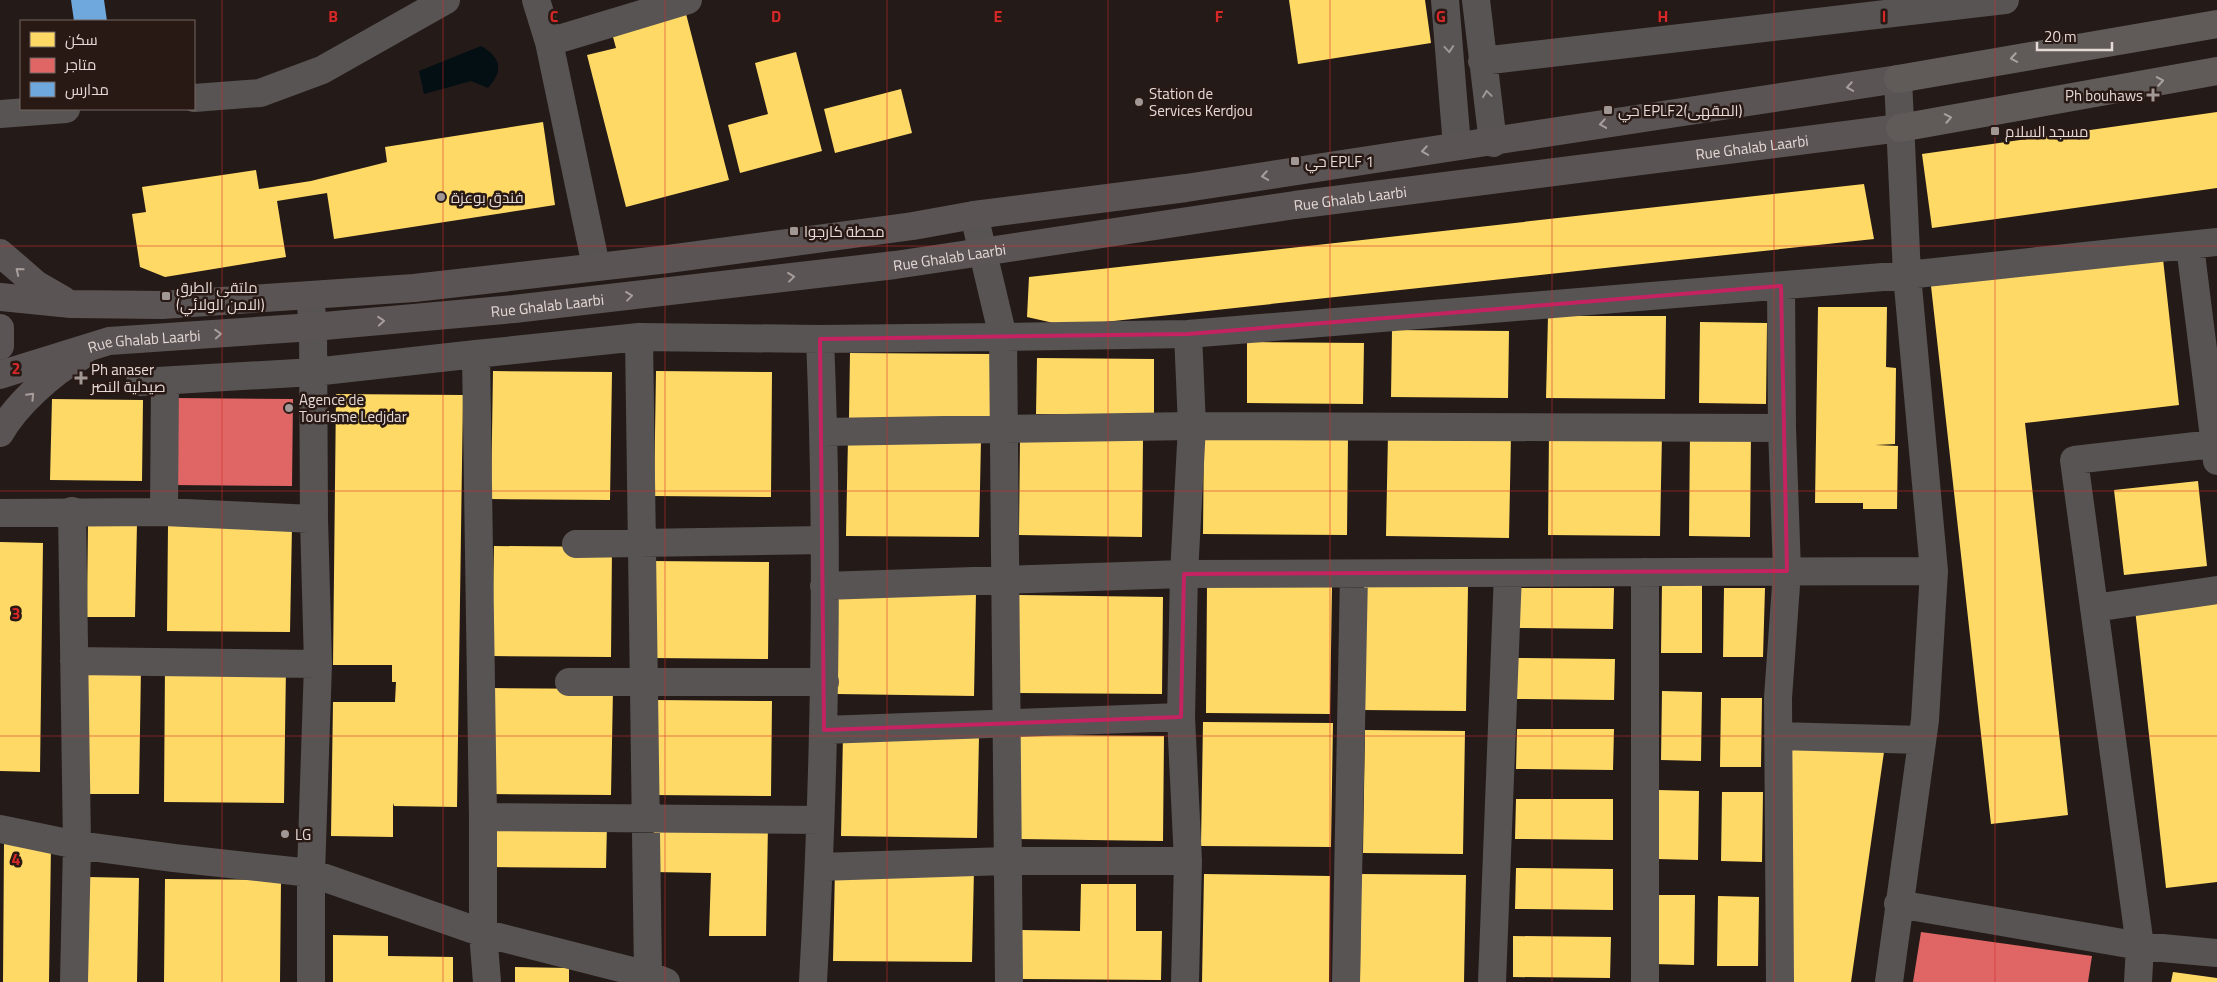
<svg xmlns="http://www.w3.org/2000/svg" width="2217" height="982" font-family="'Titillium Web',Cairo,sans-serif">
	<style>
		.water { fill: #030f13 }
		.homes { fill: #ffd966 }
		.shops { fill: #e06666 }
		.schools { fill: #6fa8dc }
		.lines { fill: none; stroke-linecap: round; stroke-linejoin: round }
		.minor { stroke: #585454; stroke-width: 28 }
		.major { stroke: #5b5454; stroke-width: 28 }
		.highway { stroke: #605b59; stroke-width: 28 }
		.oneway { stroke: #9e9795 }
		.oneway2 { stroke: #a9a19e }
		.oneway3 { stroke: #a79e9c }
		.marked { fill: none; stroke: #c42261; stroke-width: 4; stroke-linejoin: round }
		.grid { fill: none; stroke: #d62828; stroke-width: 1; stroke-opacity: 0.55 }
		.poi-dot { fill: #a19794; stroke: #281914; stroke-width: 2 }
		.labels { text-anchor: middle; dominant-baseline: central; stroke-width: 5; stroke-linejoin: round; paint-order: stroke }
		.poi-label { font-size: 15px; fill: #e5dad6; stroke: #281914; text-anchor: start }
		.street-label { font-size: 15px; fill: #e5dad6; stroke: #281914 }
		.grid-label { font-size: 16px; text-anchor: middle; font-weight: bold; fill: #d62828; stroke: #281914; stroke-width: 5; stroke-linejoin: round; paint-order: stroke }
	</style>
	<rect width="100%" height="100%" fill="#241b18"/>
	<!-- water -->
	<path class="water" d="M481 46C501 57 504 71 488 88L471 81 424 94 419 71Z"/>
	<!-- homes -->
	<path class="homes" d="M1289 0H1425L1431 43 1298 64Z
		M684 6 729 180 626 207 587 55 616 48 610 26Z
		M796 52 822 151 740 173 728 125 768 114 755 63Z
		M901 89 912 133 835 153 824 109Z
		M2217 112V188L1932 228 1922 154Z
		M543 122 555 205 334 239 327 193 277 201 286 257 165 277 140 267 132 214 146 212 142 187 256 170 259 189 311 181 387 162 385 147Z
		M1864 184 1874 239 1067 326 1027 317 1029 277Z
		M2163 259 2179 405 2025 423 2068 815 1991 824 1931 286Z
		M1818 307H1887L1886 367 1896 368 1895 444 1875 445 1898 446 1897 509H1863V503H1815Z
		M1548 316H1666L1665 399 1546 398Z
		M1700 322 1767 323 1766 404 1699 403Z
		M1392 330 1509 331 1508 398 1391 397Z
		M1247 342 1364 343 1363 404 1247 403Z
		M850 353 991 354 990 419 849 418Z
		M1037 358 1154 359V415L1036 414Z
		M493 371 612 372 610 500 491 499Z
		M656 371 772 372 771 497 654 496Z
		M336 394 463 395 457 807 394 806 393 803V837L331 836 333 702H395L396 682H392V665H333Z
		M52 399 143 400 142 481 50 480Z
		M1549 433 1662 434 1660 536 1548 535Z
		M1690 433H1751L1750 537 1689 536Z
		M1204 434 1348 436 1347 535 1203 534Z
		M1388 434 1511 435 1509 538 1386 536Z
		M848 438 981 439 979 537 846 536Z
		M1020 438 1143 439 1142 537 1019 535Z
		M2198 481 2207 566 2124 575 2114 490Z
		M88 522 137 523 135 617H87Z
		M168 525 292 526 290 632 167 631Z
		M0 542 43 543 40 772 0 771Z
		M494 546 612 547 611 657 492 656Z
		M651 561 769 562 768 659 650 658Z
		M1662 583 1702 584V653H1661Z
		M1364 585 1468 586 1466 711 1363 710Z
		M1207 586 1332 587 1330 714 1206 713Z
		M1516 588H1614L1613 629 1516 628Z
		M1724 588H1765L1763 657H1723Z
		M838 592 976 593 974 696 837 694Z
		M1019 595 1163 597 1162 694 1018 693Z
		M2217 599V882L2166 888 2135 609Z
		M1517 658 1615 659 1614 700 1517 699Z
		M165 665 286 666 284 803 164 802Z
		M86 666 141 667 139 794H84Z
		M492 688 613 689 611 795 491 794Z
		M1662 691 1702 692 1701 761 1661 760Z
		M1721 698H1762L1761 767H1720Z
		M655 700 772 701 771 796 654 795Z
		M1203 722 1333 723 1331 847 1201 846Z
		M1517 729H1614L1613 770 1516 769Z
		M1365 730 1465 731 1463 854 1363 853Z
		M843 734 979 736 977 838 841 836Z
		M1019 735 1164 736 1163 841 1018 839Z
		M1792 745 1884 752 1851 982H1792Z
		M1658 790 1699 791 1698 860 1657 859Z
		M1722 792H1763L1762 862 1721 861Z
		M1516 799H1613V840L1515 839Z
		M490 822 607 823 606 868 490 867Z
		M654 823 768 824 766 936H709L711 873 653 872Z
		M4 843 51 844 49 982H3Z
		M835 868 974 869 972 962 833 961Z
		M1516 868 1613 869V910L1515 909Z
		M1204 874 1330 876 1329 982H1202Z
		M1361 874 1466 875 1464 982H1360Z
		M88 877 139 878 137 982H86Z
		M165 879 281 880 280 982H164Z
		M1081 884H1136V931H1162L1161 980 1021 979V930L1080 931Z
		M1654 895H1695L1694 965 1653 964Z
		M1718 896 1759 897 1758 966H1717Z
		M333 935 388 936V956L453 957V982H333Z
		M1513 936 1611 937 1610 978 1513 977Z
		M515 967 569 968V982H515Z
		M2173 972 2217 978V982H2171Z"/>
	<!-- shops -->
	<path class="shops" d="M174 398 293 399 292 486 172 485Z
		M1921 932 2092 956 2088 982H1913Z"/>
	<!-- schools -->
	<path class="schools" d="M71 0H104L107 21H74Z"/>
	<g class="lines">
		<!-- minor -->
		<path class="minor" d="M536 0 549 42 596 266
			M1445 0 1457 146
			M1476 0 1493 143
			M549 42 688 0
			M1482 61 2005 0
			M194 98 260 93 322 70 446 0
			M0 114 66 109
			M974 215 1003 337 1188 334 1907 275 2217 242
			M2190 246 2217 461
			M310 296 313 327 314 519 318 664 311 873V982
			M140 382 314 372 476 354
			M824 432 1192 426 1782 428
			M72 511 77 845 74 982
			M164 512 165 381
			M0 513 164 512 314 519
			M576 544 824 540
			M824 586 1184 574 1934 571
			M2094 608 2217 590
			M74 661 318 664
			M569 682H825
			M824 730 1181 717
			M1778 736 1922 740
			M483 817 820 820
			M0 829 77 845 174 858 311 873 483 933 648 975 666 982
			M819 867 1007 861H1188
			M1898 904 2140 946 2217 953
			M648 975 639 337 820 339
			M487 982 483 933V817L476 354 639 337
			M813 982C825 768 829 553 820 339L1003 337 1009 982
			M1185 982 1188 861 1181 717 1184 574 1192 426 1188 334
			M1346 982 1354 574
			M1492 982 1508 573
			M1645 982V572
			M1780 982 1778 698 1787 571 1782 428 1781 286
			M1889 982 1925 720 1934 571 1907 275 1898 79
			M2138 982 2140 946 2074 460 2213 444"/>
		<!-- major -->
		<g class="major">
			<path d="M0 253 37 285 63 300"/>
			<path d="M0 297 71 304 162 305 414 288 668 259 913 226 974 215 1186 188 1898 79"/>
			<path d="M0 328V346"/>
			<path id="s1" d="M0 375 109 341 313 327 514 309 895 265 1295 205 1900 128"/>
			<path d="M0 433C16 405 51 373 80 357"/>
		</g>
		<!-- highway -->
		<path class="highway" d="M1898 79 2217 24
			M1900 128 2217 71"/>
	</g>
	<!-- one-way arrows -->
	<defs><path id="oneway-chevron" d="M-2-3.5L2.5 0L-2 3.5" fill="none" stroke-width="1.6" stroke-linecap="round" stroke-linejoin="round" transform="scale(1.25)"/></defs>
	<g class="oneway">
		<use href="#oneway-chevron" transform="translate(1449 49) rotate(85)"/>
		<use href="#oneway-chevron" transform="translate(1487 94) rotate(-98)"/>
	</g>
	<g class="oneway2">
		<use href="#oneway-chevron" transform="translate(2014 58) rotate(170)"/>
		<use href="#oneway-chevron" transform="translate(2160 81) rotate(-10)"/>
		<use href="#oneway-chevron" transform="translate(1948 118) rotate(-11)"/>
	</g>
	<g class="oneway3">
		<use href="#oneway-chevron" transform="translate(1850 87) rotate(171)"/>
		<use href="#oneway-chevron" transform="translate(1603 124) rotate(171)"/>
		<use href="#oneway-chevron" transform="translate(1425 151) rotate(171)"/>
		<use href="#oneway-chevron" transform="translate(1265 176) rotate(171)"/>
		<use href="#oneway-chevron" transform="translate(19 271) rotate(-141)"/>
		<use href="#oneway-chevron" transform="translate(791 277) rotate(-7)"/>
		<use href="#oneway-chevron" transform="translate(629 296) rotate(-7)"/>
		<use href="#oneway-chevron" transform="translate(381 321) rotate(-5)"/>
		<use href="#oneway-chevron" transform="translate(218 334) rotate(-4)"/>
		<use href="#oneway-chevron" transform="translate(31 396) rotate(-46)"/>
	</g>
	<!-- marked area -->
	<path class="marked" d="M1781 286 1787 571 1184 574 1181 717 824 730 820 339 1188 334Z"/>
	<!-- grid -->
	<path class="grid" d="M222 0V982M443 0V982M665 0V982M887 0V982M1108 0V982M1330 0V982M1552 0V982M1774 0V982M1995 0V982M0 246H2217M0 491H2217M0 736H2217"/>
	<!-- markers -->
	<g class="poi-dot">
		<path d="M2150.5 87.5h5v5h5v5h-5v5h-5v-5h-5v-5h5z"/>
		<circle cx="1139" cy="102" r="5"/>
		<rect x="1603" y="105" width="10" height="10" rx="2.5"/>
		<rect x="1990" y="126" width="10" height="10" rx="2.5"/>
		<rect x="1290" y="156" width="10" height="10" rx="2.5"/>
		<circle cx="441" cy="197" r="5"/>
		<rect x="789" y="226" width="10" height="10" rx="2.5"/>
		<rect x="161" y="291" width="10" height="10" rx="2.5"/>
		<path d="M78.5 370.5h5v5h5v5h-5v5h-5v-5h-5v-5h5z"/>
		<circle cx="289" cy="408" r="5"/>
		<circle cx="285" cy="834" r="5"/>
	</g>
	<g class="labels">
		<!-- poi labels -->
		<g class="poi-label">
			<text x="1149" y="93">Station de<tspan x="1149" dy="17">Services Kerdjou</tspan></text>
			<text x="2143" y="95" text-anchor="end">Ph bouhaws</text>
			<text x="1618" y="110">حي EPLF2(المقهى)</text>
			<text x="2005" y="131">مسجد السلام</text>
			<text x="1305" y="161">حي EPLF 1</text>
			<text x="451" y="197">فندق بوعزة</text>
			<text x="804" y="231">محطة كارجوا</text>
			<text x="176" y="287">ملتقى الطرق<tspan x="176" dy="17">(الامن الولائي)</tspan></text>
			<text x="91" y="369">Ph anaser<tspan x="91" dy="17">صيدلية النصر</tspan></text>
			<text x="299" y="399">Agence de<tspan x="299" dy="17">Tourisme Ledjdar</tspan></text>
			<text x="295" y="834">LG</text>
		</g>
		<!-- street labels -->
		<g class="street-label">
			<text stroke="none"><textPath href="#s1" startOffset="1769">Rue Ghalab Laarbi</textPath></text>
			<text stroke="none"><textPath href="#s1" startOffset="1364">Rue Ghalab Laarbi</textPath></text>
			<text stroke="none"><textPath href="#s1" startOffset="959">Rue Ghalab Laarbi</textPath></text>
			<text stroke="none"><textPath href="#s1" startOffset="554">Rue Ghalab Laarbi</textPath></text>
			<text stroke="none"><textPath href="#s1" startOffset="149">Rue Ghalab Laarbi</textPath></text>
		</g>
	</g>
	<g class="grid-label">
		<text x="333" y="22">B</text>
		<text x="554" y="22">C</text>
		<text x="776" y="22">D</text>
		<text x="998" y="22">E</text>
		<text x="1219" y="22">F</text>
		<text x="1441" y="22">G</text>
		<text x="1663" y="22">H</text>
		<text x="1884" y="22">I</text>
		<text x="16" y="374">2</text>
		<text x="16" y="619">3</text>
		<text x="16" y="865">4</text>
	</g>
	<!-- legend -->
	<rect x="20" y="20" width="175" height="90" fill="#281914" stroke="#746662"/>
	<rect x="30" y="32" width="25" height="15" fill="#ffd966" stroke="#746662"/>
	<text x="65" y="45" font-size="15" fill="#e5dad6">سكن</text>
	<rect x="30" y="58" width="25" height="15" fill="#e06666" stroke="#746662"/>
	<text x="65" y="70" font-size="15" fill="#e5dad6">متاجر</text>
	<rect x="30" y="82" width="25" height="15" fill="#6fa8dc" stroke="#746662"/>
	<text x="65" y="95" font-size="15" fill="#e5dad6">مدارس</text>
	<!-- scale -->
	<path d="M2037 42v8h75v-8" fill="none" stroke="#e5dad6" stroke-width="2.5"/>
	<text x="2044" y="42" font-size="15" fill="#e5dad6" stroke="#281914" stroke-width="4" paint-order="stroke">20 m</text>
</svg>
